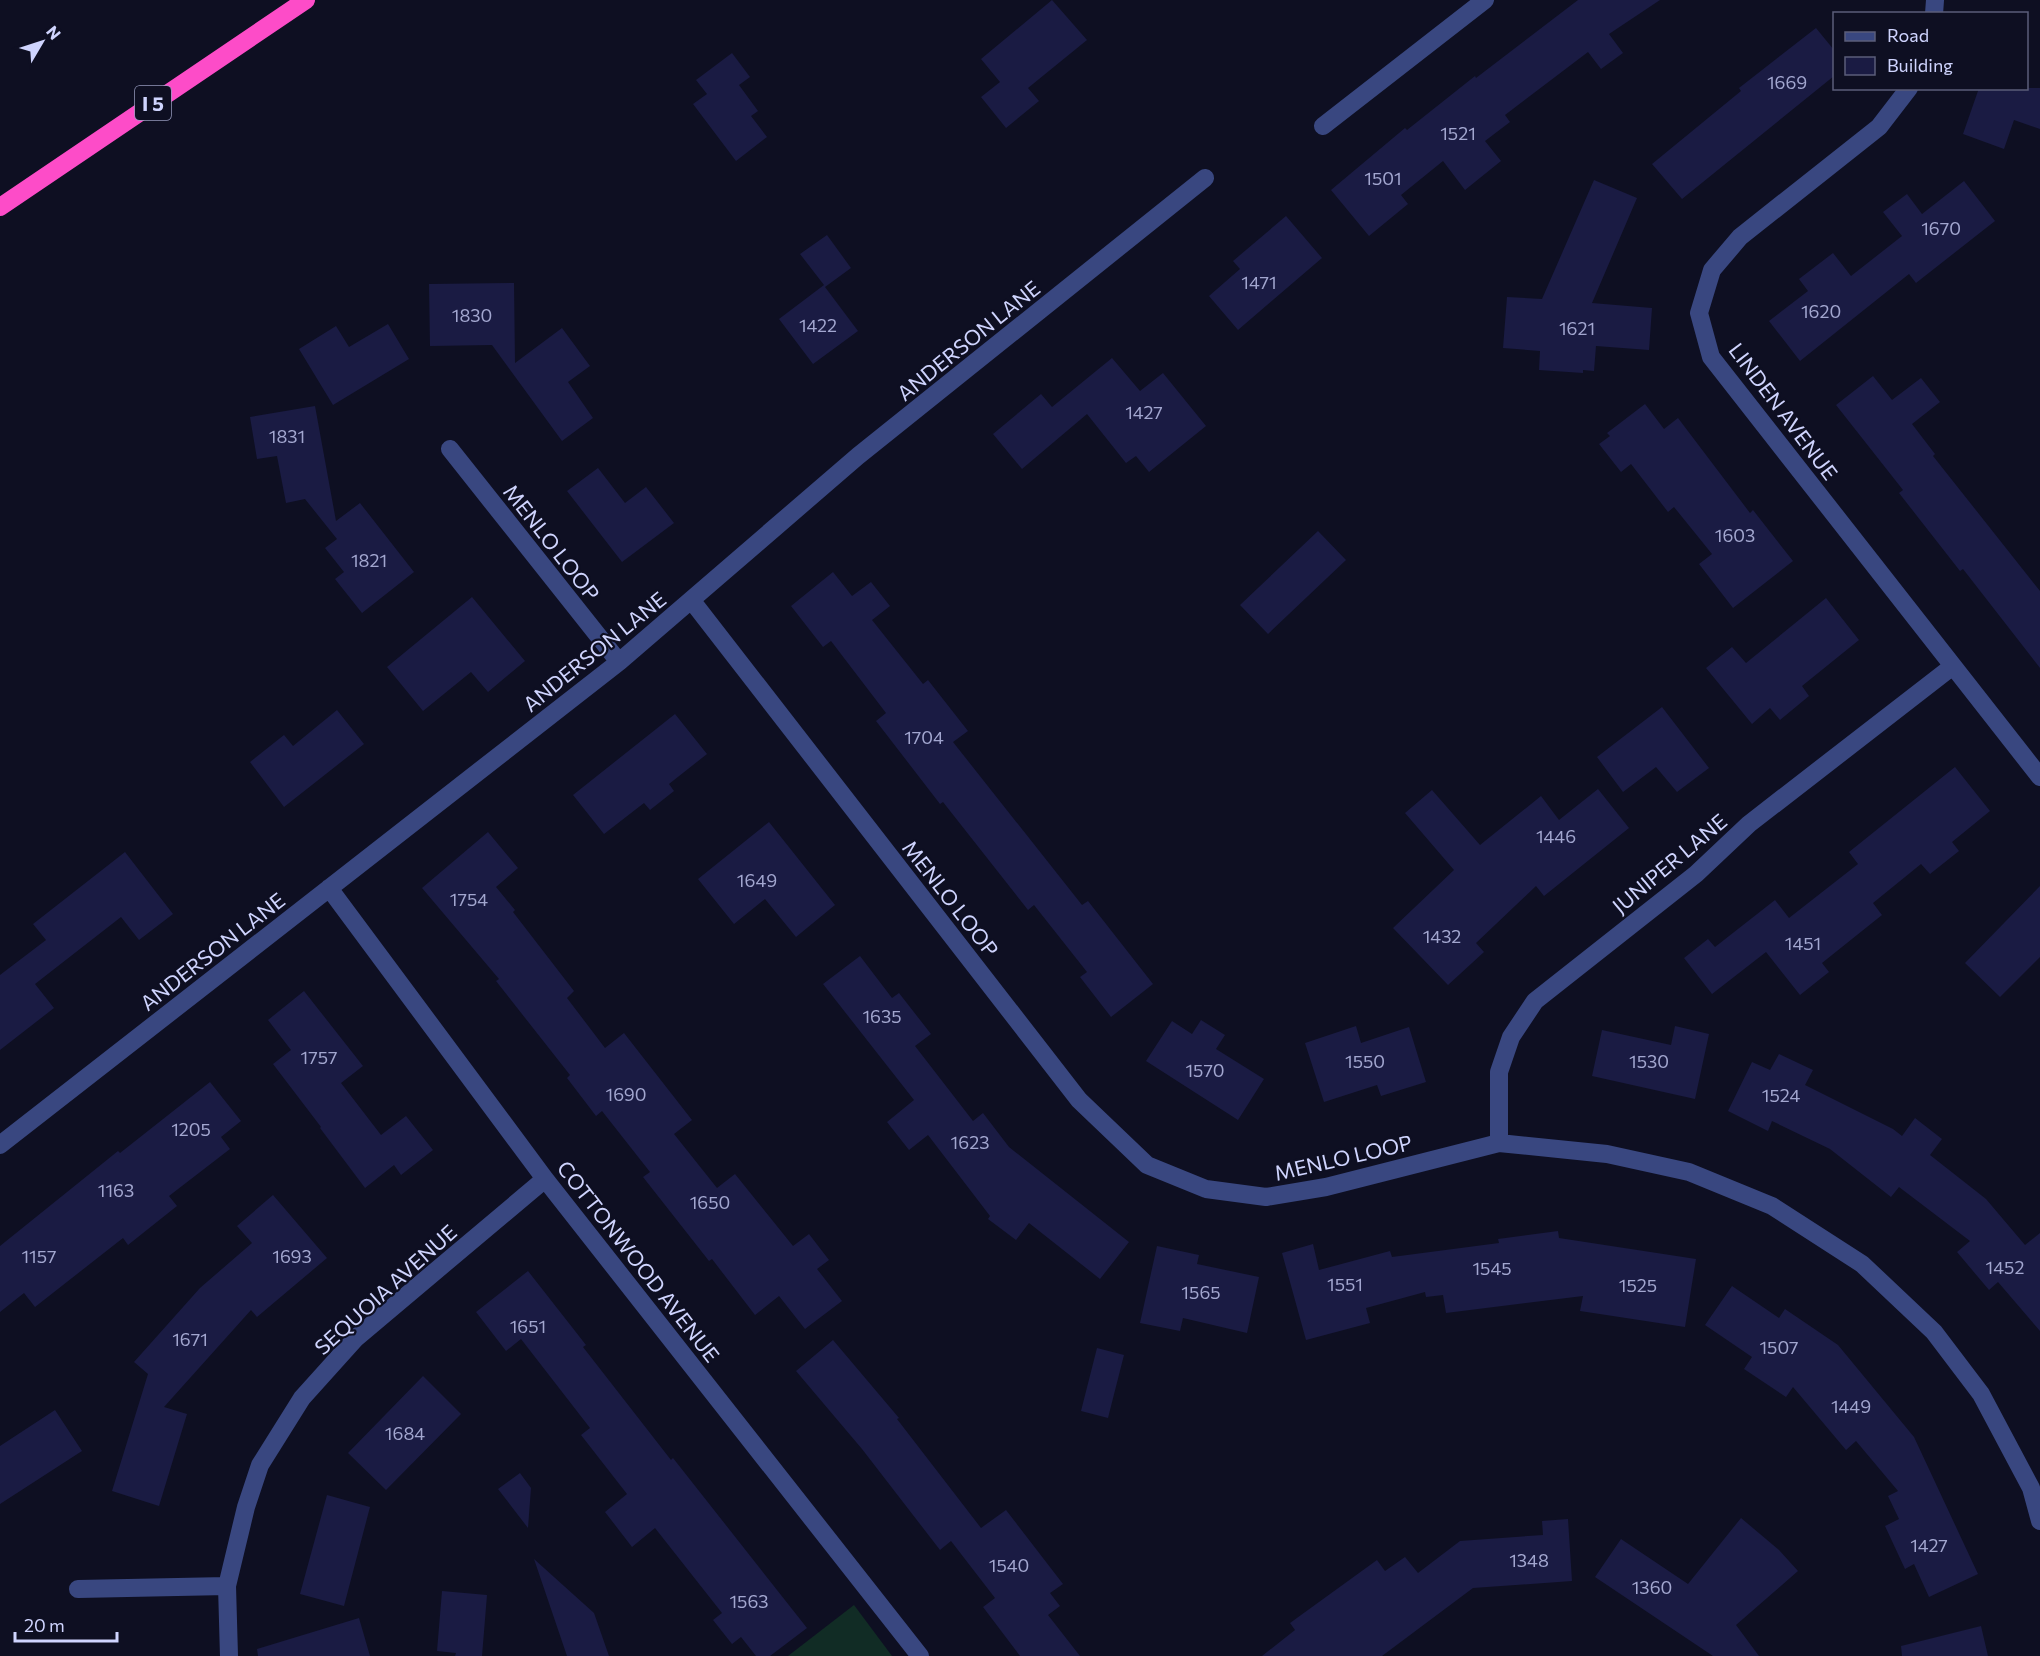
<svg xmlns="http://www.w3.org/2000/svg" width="2040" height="1656" font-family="Commissioner,sans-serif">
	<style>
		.green { fill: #112c25 }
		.building { fill: #1a1b43 }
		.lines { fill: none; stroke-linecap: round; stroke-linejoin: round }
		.minor { stroke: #394780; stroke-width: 18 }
		.highway { stroke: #fd4cc8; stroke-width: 18 }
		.labels { text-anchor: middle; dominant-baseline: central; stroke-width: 4.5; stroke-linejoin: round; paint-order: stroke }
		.number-label { font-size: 18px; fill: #a2a6cf }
		.shield { fill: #0e0f22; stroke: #9599bc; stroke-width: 1.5 }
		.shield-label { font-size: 20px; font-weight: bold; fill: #cfd4fe }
		.street-label { font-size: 21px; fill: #cfd4fe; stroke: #0e0f22 }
	</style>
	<rect width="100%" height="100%" fill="#0e0f22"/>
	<!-- green -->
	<path class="green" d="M854 1605 892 1656H788Z"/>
	<!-- building -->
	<path class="building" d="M1052 0 1087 40 1028 88 1039 101 1006 128 981 97 1000 82 981 59Z
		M1578 0H1660L1609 34 1623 53 1601 69 1588 52 1505 115 1510 122 1485 141 1501 161 1465 190 1443 161 1401 195 1408 204 1369 236 1331 190 1405 128 1407 130 1475 76 1476 78Z
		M1816 28 1834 50V76L1682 199 1652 164 1741 91 1739 88Z
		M732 53 750 77 739 85 758 111 751 116 767 137 736 161 693 104 707 94 696 80Z
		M1979 88H2040V129L2014 120 2004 149 1963 134Z
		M1594 180 1637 198 1592 303 1652 308 1649 350 1596 346 1594 371 1583 370V373L1539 370 1540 351 1503 348 1507 297 1542 299Z
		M1964 181 1995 221 1916 283 1909 274 1800 361 1769 321 1808 291 1799 279 1833 253 1851 276 1902 236 1883 212 1907 194 1922 214Z
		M1286 216 1322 258 1238 330 1209 296 1240 269 1233 261Z
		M827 235 851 268 825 287 858 331 813 364 779 319 824 285 800 254Z
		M514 283 515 363 562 328 590 366 568 382 593 418 562 441 492 345 430 346 429 284Z
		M388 324 409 359 333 405 299 349 336 326 349 347Z
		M1112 358 1140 391 1163 373 1206 426 1149 472 1136 456 1126 463 1087 414 1022 469 993 434 1041 394 1052 407Z
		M1873 376 1892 400 1921 378 1940 402 1912 424 1935 454 1933 456 2040 591V668L1963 569 1960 571 1899 493 1903 490 1836 405Z
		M1645 404 1664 429 1678 418 1750 513 1753 510 1793 561 1733 608 1699 564 1712 554 1674 507 1668 512 1631 464 1621 472 1599 444 1610 436 1607 433Z
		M315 406 336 521 360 503 414 572 362 613 335 579 344 572 325 548 337 539 305 499 286 503 277 456 257 459 250 417Z
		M598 468 625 503 646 487 674 523 622 562 567 491Z
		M1318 531 1346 560 1268 634 1240 605Z
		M833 572 852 596 871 582 890 606 872 620 923 684 928 680 968 731 953 742 1082 905 1088 901 1153 984 1111 1017 1080 977 1087 972 1034 905 1028 910 943 802 940 804 876 721 886 713 831 641 823 647 791 606Z
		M472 597 525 661 488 692 471 672 423 711 387 667Z
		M1826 598 1859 640 1802 686 1809 696 1780 720 1770 708 1752 724 1706 668 1732 647 1746 663Z
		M1662 707 1709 768 1677 792 1656 767 1623 792 1597 757Z
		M337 710 364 744 284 807 250 762 284 735 293 746Z
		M675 714 707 754 669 784 674 791 650 810 644 803 604 834 573 795Z
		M1955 767 1990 811 1952 842 1959 851 1930 874 1921 864 1873 903 1882 915 1822 963 1829 972 1800 995 1766 952 1712 994 1684 958 1708 939 1715 947 1775 900 1789 918 1858 864 1849 852Z
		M1598 789 1629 828 1544 896 1536 886 1476 943 1484 952 1448 985 1393 928 1454 870 1405 813 1432 790 1480 845 1541 796 1559 820Z
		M769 822 835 905 796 937 765 899 734 924 698 879Z
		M488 832 518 868 496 887 515 910 513 912 574 991 567 998 605 1048 624 1033 692 1120 674 1134 717 1188 735 1174 793 1246 809 1234 829 1260 817 1269 842 1301 805 1329 779 1296 755 1315 712 1259 709 1261 643 1177 650 1172 602 1111 596 1116 567 1078 570 1075 496 981 499 979 422 888Z
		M125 852 173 914 139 940 121 917 35 984 54 1008 0 1050V975L46 940 33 924Z
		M2040 886V957L2000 997 1965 963Z
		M860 956 892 998 899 993 931 1034 915 1046 973 1121 983 1113 1009 1147 1129 1242 1100 1279 1029 1223 1016 1240 988 1219 990 1216 928 1135 909 1150 887 1122 914 1100 823 984Z
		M304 991 363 1066 341 1083 381 1135 406 1116 433 1150 401 1175 394 1165 365 1188 320 1128 321 1127 273 1064 291 1050 268 1020Z
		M1201 1020 1225 1035 1216 1049 1264 1079 1238 1120 1146 1061 1172 1021 1192 1034Z
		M1356 1026 1361 1043 1409 1027 1426 1082 1381 1096 1377 1085 1324 1102 1305 1043Z
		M1675 1026 1709 1034 1695 1099 1592 1076 1602 1030 1671 1045Z
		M1779 1054 1813 1070 1805 1085 1893 1129 1902 1136 1915 1118 1942 1139 1930 1155 1986 1199 2025 1245 2040 1233V1331L1998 1282 1989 1290 1957 1252 1970 1241 1899 1187 1891 1197 1830 1149 1772 1121 1768 1131 1728 1111 1752 1062 1770 1070Z
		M210 1082 241 1121 221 1137 230 1149 169 1196 177 1206 128 1245 123 1238 35 1307 24 1293 0 1312V1246L118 1151 120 1153Z
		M273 1195 327 1258 257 1317 251 1310 164 1407 187 1414 159 1506 112 1491 148 1374 134 1362 200 1288 252 1243 237 1226Z
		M1558 1231 1559 1238 1696 1259 1685 1327 1580 1311 1583 1296 1446 1313 1443 1295 1426 1297 1425 1292 1366 1308 1370 1323 1306 1340 1282 1253 1313 1244 1319 1270 1390 1251 1392 1257 1499 1243 1498 1239Z
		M1157 1246 1199 1255 1197 1264 1259 1277 1247 1333 1183 1318 1180 1331 1140 1323Z
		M528 1271 586 1345 583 1347 671 1460 673 1458 807 1628 770 1656H756L741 1637 732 1644 713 1620 722 1613 655 1528 632 1547 605 1512 627 1494 581 1435 590 1428 521 1339 506 1351 476 1312Z
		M1732 1286 1779 1318 1785 1309 1838 1345 1914 1437 1978 1574 1929 1597 1914 1564 1905 1569 1885 1526 1899 1519 1888 1496 1898 1491 1856 1441 1846 1450 1793 1387 1786 1397 1744 1369 1752 1357 1705 1325Z
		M833 1340 899 1418 897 1419 981 1528 1006 1510 1063 1584 1050 1593 1060 1606 1048 1615 1080 1656H1020L983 1607 995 1598 951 1541 940 1550 862 1449 796 1371Z
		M1097 1348 1124 1355 1108 1418 1081 1411Z
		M423 1376 461 1414 386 1490 348 1453Z
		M55 1410 82 1451 0 1504V1446Z
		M520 1473 531 1488 528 1528 498 1489Z
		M327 1495 370 1507 344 1606 300 1594Z
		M1741 1518 1779 1550 1798 1571 1736 1625 1759 1656H1713L1595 1577 1621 1539 1688 1584Z
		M1568 1519 1572 1581 1473 1588 1382 1656H1262L1295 1630 1290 1623 1377 1560 1385 1571 1405 1557 1418 1573 1460 1541 1543 1535 1542 1521Z
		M534 1559 594 1613 609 1656H567Z
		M442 1591 487 1595 482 1656H455L456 1653 437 1651Z
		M359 1618 370 1656H258L257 1649Z
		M1981 1626 1988 1656H1902L1901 1646Z"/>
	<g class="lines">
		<!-- minor -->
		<path class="minor" d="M1934 14 1935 0
			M1909 88 1879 127 1740 237 1712 270 1699 313 1711 357 2040 777
			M1323 126 1485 0
			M450 449 619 662
			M692 601 1079 1100 1147 1165 1206 1189 1266 1197 1326 1187 1499 1143 1607 1154 1689 1172 1772 1206 1862 1264 1934 1332 1981 1394 2031 1488 2040 1521
			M329 888 545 1179 920 1656
			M1499 1143V1072L1511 1037 1535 1001 1696 874 1749 824 1953 666
			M0 1145 619 662 858 456 1205 178
			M78 1589 227 1586
			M229 1656 227 1586 246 1507 260 1465 302 1398 356 1338 545 1179"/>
		<!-- highway -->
		<path class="highway" d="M0 207 306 0"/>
	</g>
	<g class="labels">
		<!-- number labels -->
		<g class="number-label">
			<text x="1787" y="82">1669</text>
			<text x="1458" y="133">1521</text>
			<text x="1383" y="178">1501</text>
			<text x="1941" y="228">1670</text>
			<text x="1259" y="282">1471</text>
			<text x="1821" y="311">1620</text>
			<text x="472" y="315">1830</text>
			<text x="818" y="325">1422</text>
			<text x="1577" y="328">1621</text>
			<text x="1144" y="412">1427</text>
			<text x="287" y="436">1831</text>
			<text x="1735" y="535">1603</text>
			<text x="369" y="560">1821</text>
			<text x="924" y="737">1704</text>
			<text x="1556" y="836">1446</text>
			<text x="757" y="880">1649</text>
			<text x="469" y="899">1754</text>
			<text x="1442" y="936">1432</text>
			<text x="1803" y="943">1451</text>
			<text x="882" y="1016">1635</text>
			<text x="319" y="1057">1757</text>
			<text x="1365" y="1061">1550</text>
			<text x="1649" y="1061">1530</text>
			<text x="1205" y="1070">1570</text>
			<text x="626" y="1094">1690</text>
			<text x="1781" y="1095">1524</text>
			<text x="191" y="1129">1205</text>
			<text x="970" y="1142">1623</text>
			<text x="116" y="1190">1163</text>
			<text x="710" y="1202">1650</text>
			<text x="39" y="1256">1157</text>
			<text x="292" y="1256">1693</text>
			<text x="2005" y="1267">1452</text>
			<text x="1492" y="1268">1545</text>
			<text x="1345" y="1284">1551</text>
			<text x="1638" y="1285">1525</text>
			<text x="1201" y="1292">1565</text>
			<text x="528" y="1326">1651</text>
			<text x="190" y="1339">1671</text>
			<text x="1779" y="1347">1507</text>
			<text x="1851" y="1406">1449</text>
			<text x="405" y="1433">1684</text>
			<text x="1929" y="1545">1427</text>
			<text x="1529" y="1560">1348</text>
			<text x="1009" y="1565">1540</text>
			<text x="1652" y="1587">1360</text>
			<text x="749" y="1601">1563</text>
		</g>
		<!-- shield labels -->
		<rect class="shield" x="135" y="86" width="36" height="34" rx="4.5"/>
		<g class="shield-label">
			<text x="153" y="103">I 5</text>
		</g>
		<!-- street labels -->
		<g class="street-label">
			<text transform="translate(968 340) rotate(-39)">ANDERSON LANE</text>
			<text transform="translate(1784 411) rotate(53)">LINDEN AVENUE</text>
			<text transform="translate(552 542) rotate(52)">MENLO LOOP</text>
			<text transform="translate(594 651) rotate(-39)">ANDERSON LANE</text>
			<text transform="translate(1669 863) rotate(-40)">JUNIPER LANE</text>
			<text transform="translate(951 898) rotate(52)">MENLO LOOP</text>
			<text transform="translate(212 951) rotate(-38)">ANDERSON LANE</text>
			<text transform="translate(1343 1157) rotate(-13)">MENLO LOOP</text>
			<text transform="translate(639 1261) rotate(52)">COTTONWOOD AVENUE</text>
			<text transform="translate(385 1289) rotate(-42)">SEQUOIA AVENUE</text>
		</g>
	</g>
	<!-- legend -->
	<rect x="1833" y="12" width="195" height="78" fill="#0e0f22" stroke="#5b5e7a" stroke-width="1.5"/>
	<rect x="1845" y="32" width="30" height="9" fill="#394780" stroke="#5b5e7a" stroke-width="1.5"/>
	<text x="1887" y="42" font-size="18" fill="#cfd4fe">Road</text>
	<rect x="1845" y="57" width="30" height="18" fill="#1a1b43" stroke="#5b5e7a" stroke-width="1.5"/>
	<text x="1887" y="72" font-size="18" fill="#cfd4fe">Building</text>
	<!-- north arrow -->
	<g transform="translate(42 42) rotate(51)" stroke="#0e0f22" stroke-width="4.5" paint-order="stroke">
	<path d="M0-4.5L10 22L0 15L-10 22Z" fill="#cfd4fe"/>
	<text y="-9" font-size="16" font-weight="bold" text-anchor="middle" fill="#cfd4fe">N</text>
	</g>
	<!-- scale -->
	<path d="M15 1632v9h102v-9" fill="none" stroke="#cfd4fe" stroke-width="3"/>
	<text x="24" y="1632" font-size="18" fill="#cfd4fe" stroke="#0e0f22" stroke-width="4.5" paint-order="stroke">20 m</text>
</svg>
